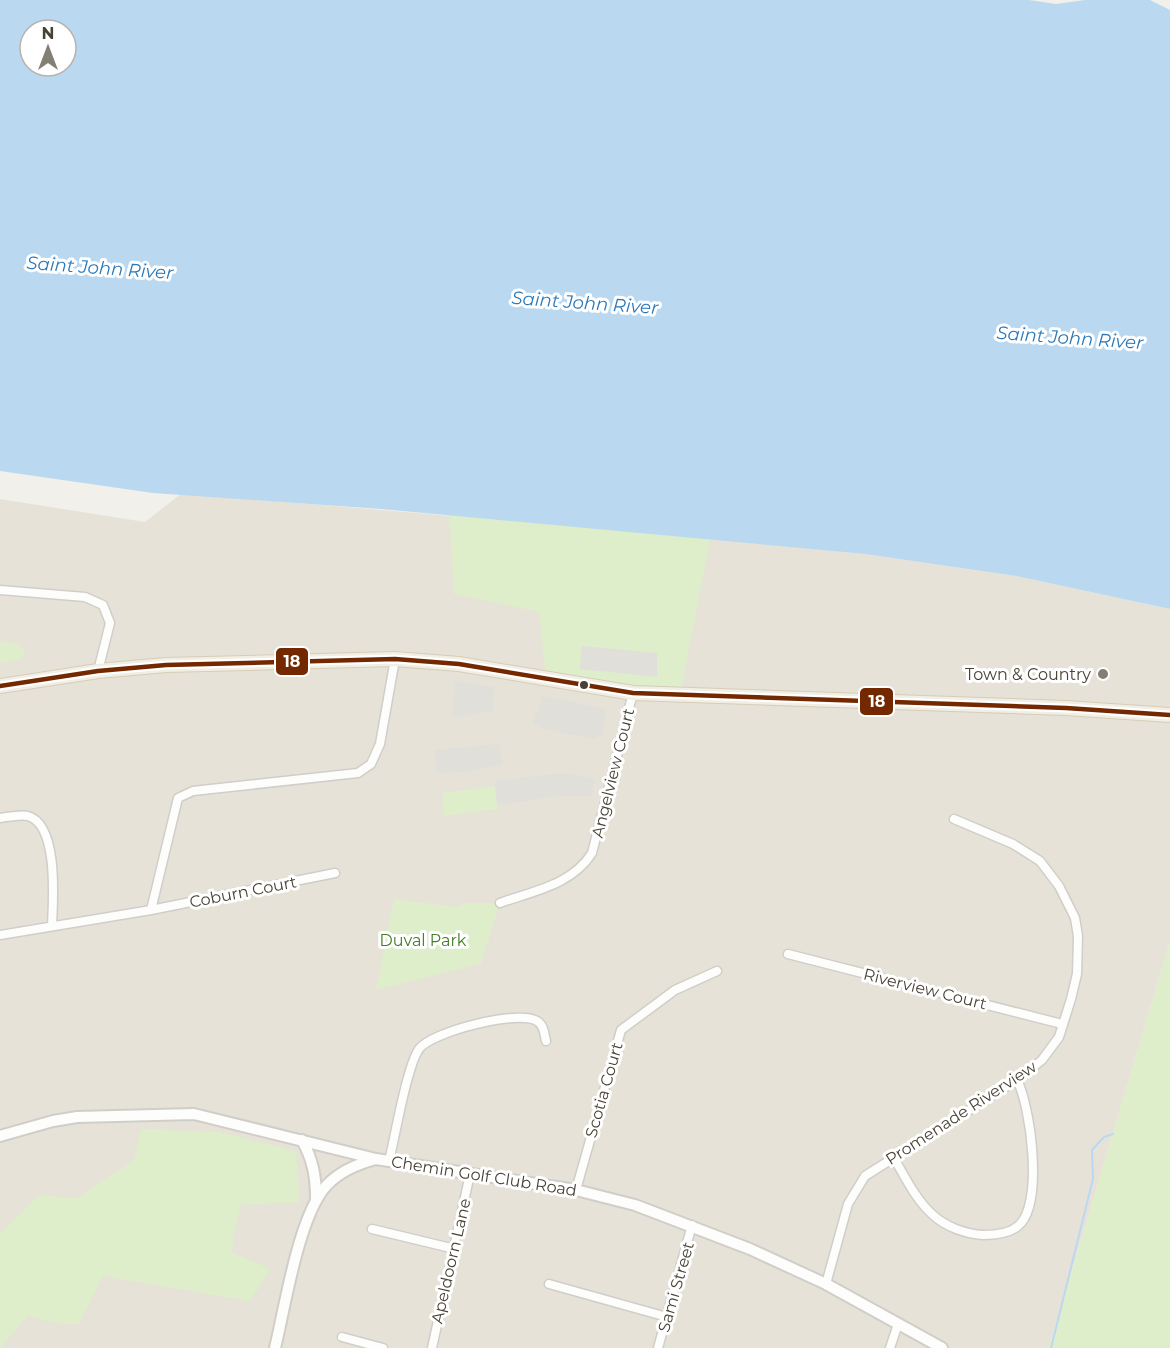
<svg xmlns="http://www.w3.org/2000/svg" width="1170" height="1348" font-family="Montserrat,sans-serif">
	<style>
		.residential { fill: #e6e2d8 }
		.green { fill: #deedca }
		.parking { fill: #e1dfda }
		.water { fill: #bad9f1; fill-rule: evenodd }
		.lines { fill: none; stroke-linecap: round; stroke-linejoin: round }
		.stream { stroke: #bad9f1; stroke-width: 2 }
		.minor-casing { stroke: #d0cec8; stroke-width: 11 }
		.tertiary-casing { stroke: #d0cec8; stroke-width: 14 }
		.primary-casing { stroke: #d5cdb8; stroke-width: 16 }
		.minor { stroke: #fdfdfc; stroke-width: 8 }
		.tertiary { stroke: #fdfdfc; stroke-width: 10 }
		.primary { stroke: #f1eee4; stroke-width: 14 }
		.bus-1-casing { stroke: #fff; stroke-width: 9 }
		.bus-1 { stroke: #742800; stroke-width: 4.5 }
		.poi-dot { fill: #847f75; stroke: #fff; stroke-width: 2 }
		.bus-dot { fill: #484236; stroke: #fff; stroke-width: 2 }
		.labels { text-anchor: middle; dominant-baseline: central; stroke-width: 6; stroke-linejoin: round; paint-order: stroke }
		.poi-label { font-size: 16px; fill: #484236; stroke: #fff; text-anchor: end }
		.street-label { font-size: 16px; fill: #484236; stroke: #fff }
		.park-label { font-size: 16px; fill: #447d26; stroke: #fff }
		.water-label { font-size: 18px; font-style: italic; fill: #2a78b9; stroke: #fff }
		.line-badge { stroke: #fff; stroke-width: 2 }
		.badge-label { font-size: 16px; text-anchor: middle; font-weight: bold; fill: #fff }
	</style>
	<rect width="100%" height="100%" fill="#f2f0eb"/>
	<!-- residential -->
	<path class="residential" d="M182 493 640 532 865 554 1016 576 1170 609V941L1049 1348H0V499L145 522Z"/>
	<!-- green -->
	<path class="green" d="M449 515 710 539 680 695 546 679 539 612 454 594Z
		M0 641 18 644 25 651 22 659 0 663Z
		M495 786 498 809 444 816 442 793Z
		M394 899 458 907 465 903H500L481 964 376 990Z
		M1170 941V1348H1049Z
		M141 1129 219 1132 296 1151 300 1202 240 1205 231 1252 271 1269 250 1301 103 1276 79 1324H61L28 1316 0 1348V1233L39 1195 77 1198 134 1160Z"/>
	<!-- parking -->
	<path class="parking" d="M582 646 657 653V677L580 669Z
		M455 681 494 687 493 711 452 718Z
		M543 696 606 709 602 735 593 739 541 728 533 723Z
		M499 744 503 764 466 772 436 773 435 750Z
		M565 773 595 779 592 796H560L497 805 495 781Z"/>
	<!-- water -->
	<path class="water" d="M0 0H1029L1056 4 1085 0H1150L1170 10V609L1016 576 865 554 381 509 153 493 0 471ZM30 30H66V66H30Z"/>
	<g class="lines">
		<!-- stream -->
		<path class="stream" d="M1051 1348 1093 1179 1092 1150 1104 1137 1113 1134"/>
		<!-- minor casing -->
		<g class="minor-casing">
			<path id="minor" d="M0 590 85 597 103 605 110 623 98 671
				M0 818C8 817 20 814 28 816 59 825 53 901 52 926
				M500 903C533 891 572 885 592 853L633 693
				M151 910 178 798 193 791 358 773 371 764 380 744 395 659
				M0 935 151 910 335 873
				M788 954 1062 1024
				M894 1158C905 1177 916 1200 933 1215 946 1227 966 1234 983 1235 995 1235 1009 1234 1018 1226 1044 1205 1031 1107 1017 1080
				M389 1161C395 1137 407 1066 419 1049 431 1032 519 1009 537 1021 544 1025 544 1033 546 1041
				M576 1190 621 1030 675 990 717 971
				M372 1229 455 1249
				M549 1284 667 1317
				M826 1284 848 1204 865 1176 1017 1080 1042 1060 1059 1037 1071 999 1077 974 1078 936 1075 918 1059 886 1040 861 1013 844 954 819
				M342 1337 383 1348
				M432 1348 470 1174
				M658 1348 692 1225
				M890 1348 898 1324"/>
		</g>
		<!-- tertiary casing -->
		<g class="tertiary-casing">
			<path id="tertiary" d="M0 1136 53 1121 77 1117 194 1114 376 1159 576 1190 635 1205 750 1249 826 1284 942 1348
				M302 1140C313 1160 316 1177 316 1199
				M275 1348C285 1307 299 1214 327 1185 340 1171 357 1164 376 1159"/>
		</g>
		<!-- primary casing -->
		<g class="primary-casing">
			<path id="primary" d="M0 686 98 671 166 665 395 659 459 664 633 693 1066 708 1170 715"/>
		</g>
		<!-- minor -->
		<use href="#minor" class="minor"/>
		<!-- tertiary -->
		<use href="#tertiary" class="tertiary"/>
		<!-- primary -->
		<use href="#primary" class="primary"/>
		<!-- bus-1 casing -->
		<g class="bus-1-casing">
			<path id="bus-1" d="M0 686 98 671 166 665 395 659 459 664 633 693 1066 708 1170 715"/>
		</g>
		<!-- bus-1 -->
		<use href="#bus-1" class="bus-1"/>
	</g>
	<!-- markers -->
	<circle class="poi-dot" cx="1103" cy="674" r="6"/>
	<circle class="bus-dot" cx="584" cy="685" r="5"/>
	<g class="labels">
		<!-- poi labels -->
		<g class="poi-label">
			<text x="1091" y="674">Town &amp; Country</text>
		</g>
		<!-- street labels -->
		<g class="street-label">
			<text transform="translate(613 773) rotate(-76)">Angelview Court</text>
			<text transform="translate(243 892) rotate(-11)">Coburn Court</text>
			<text transform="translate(925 989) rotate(14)">Riverview Court</text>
			<text transform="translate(604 1090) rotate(-74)">Scotia Court</text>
			<text transform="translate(961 1113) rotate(-33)">Promenade Riverview</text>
			<text transform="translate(484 1176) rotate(9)">Chemin Golf Club Road</text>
			<text transform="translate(451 1261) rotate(-77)">Apeldoorn Lane</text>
			<text transform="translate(676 1287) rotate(-74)">Sami Street</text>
		</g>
		<!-- park labels -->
		<g class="park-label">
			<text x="423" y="940">Duval Park</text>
		</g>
		<!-- water labels -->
		<g class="water-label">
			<text transform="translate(100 268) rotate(4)">Saint John River</text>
			<text transform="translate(585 303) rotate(4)">Saint John River</text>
			<text transform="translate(1070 338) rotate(4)">Saint John River</text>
		</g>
	</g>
	<g class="line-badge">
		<rect x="275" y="647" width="34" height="29" rx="6" fill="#742800"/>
		<rect x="859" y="687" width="35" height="29" rx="6" fill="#742800"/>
	</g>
	<g class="badge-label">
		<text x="292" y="667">18</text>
		<text x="877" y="707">18</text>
	</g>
	<!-- north arrow -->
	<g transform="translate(48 48)"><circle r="28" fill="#ffffff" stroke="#b6b3af" stroke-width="1.5"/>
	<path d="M0-4.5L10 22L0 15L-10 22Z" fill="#847f75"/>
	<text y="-9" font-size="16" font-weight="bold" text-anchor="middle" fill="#484236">N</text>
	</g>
</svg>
